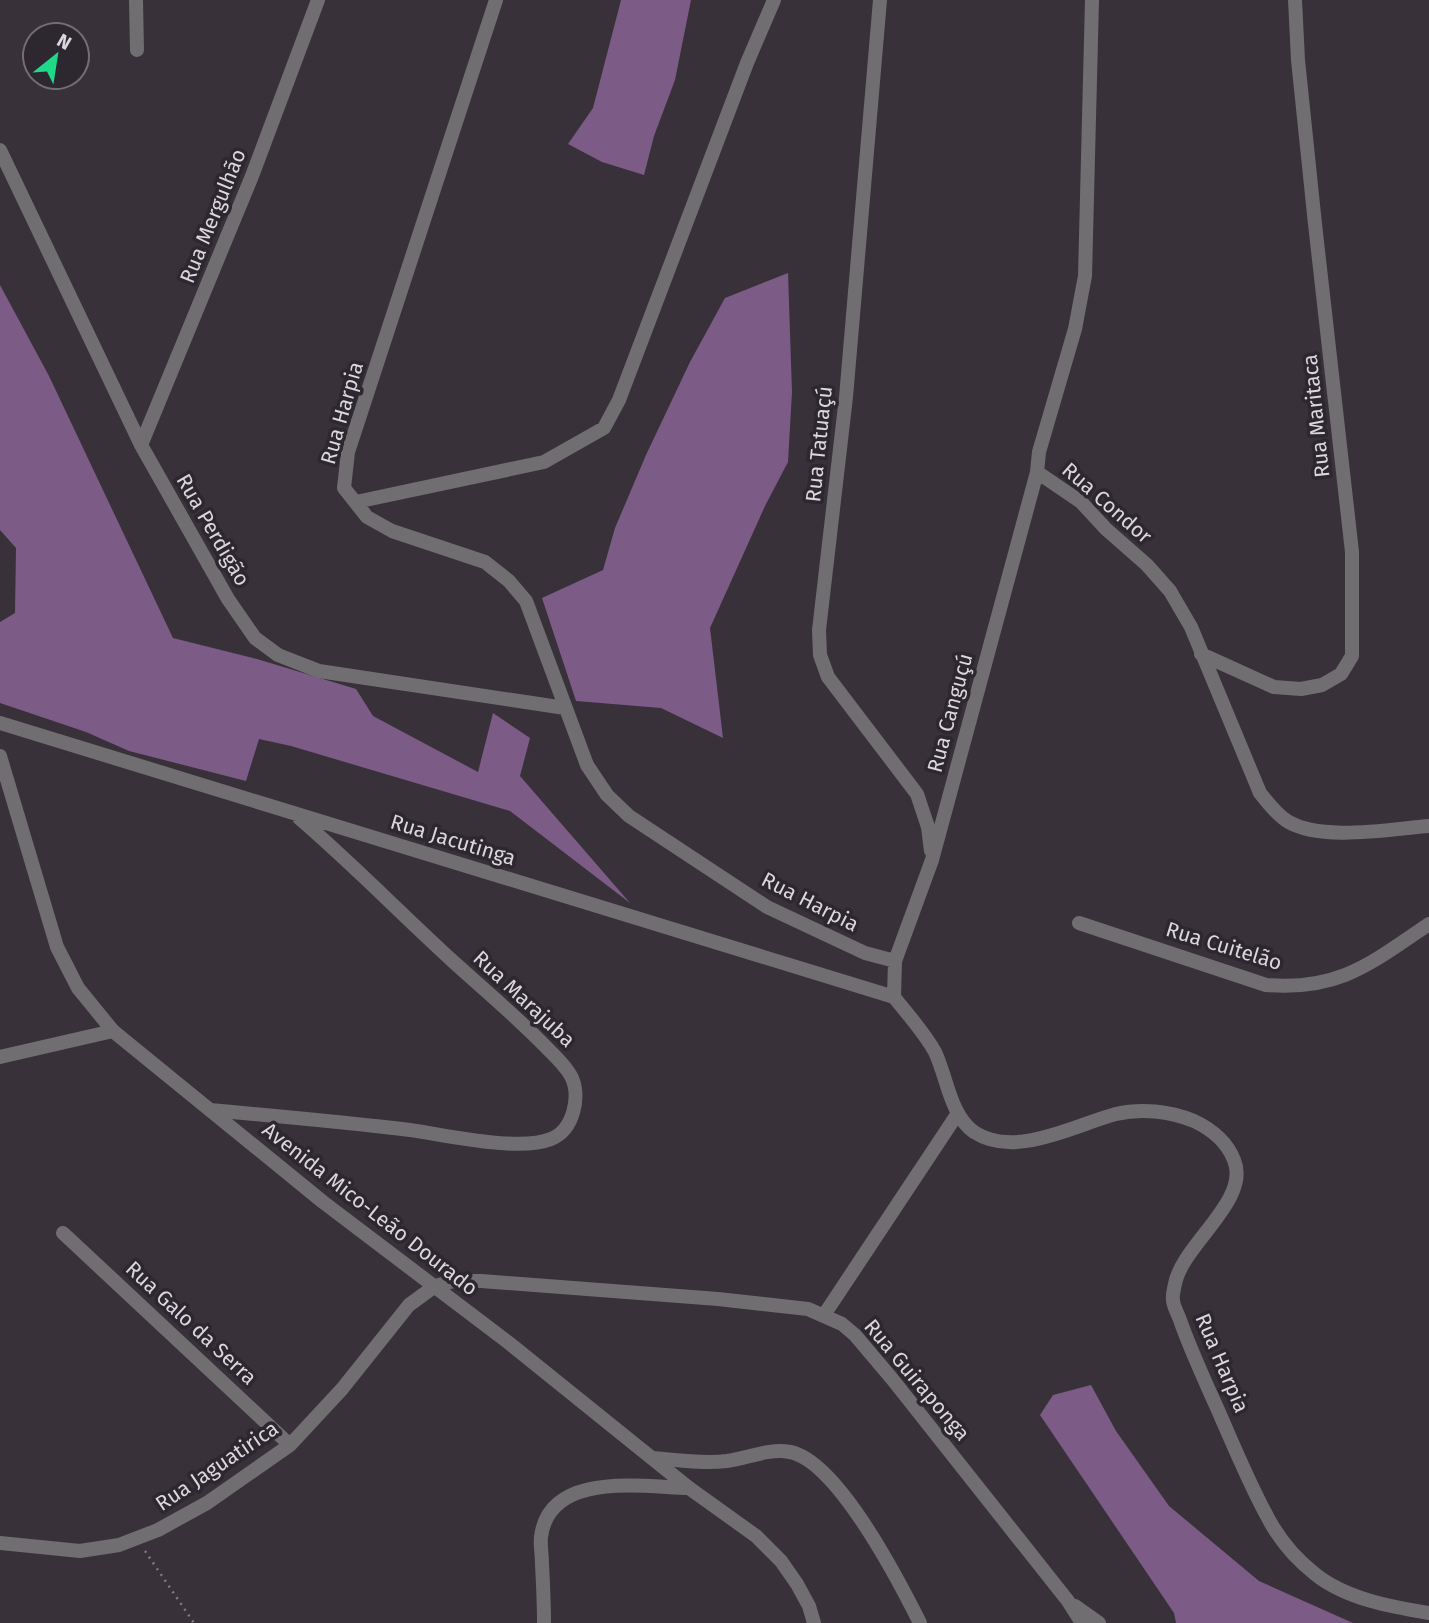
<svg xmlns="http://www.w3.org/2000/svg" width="1429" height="1623" font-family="'Fira Sans',sans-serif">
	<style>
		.forest { fill: #7c5b86 }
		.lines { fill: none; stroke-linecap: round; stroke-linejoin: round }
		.path { stroke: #807b82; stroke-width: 2.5; stroke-dasharray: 2 5; stroke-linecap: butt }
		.minor { stroke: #716e72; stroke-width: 14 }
		.tertiary { stroke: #716e72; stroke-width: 14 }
		.labels { text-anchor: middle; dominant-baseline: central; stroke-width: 7; stroke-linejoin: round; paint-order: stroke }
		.street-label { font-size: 21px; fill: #dbd7dc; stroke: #2d272f }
	</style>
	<rect width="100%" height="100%" fill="#38313a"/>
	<!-- forest -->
	<path class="forest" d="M621 0H691L675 80 654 136 644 175 602 162 568 144 593 108Z
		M788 273 792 392 788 462 765 506 710 628 723 738 661 708 576 701 542 598 603 570 615 528 646 455 690 362 725 298Z
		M0 285 49 376 173 638 257 659 356 689 373 716 478 772 493 713 530 738 520 776 630 903 510 811 291 746 259 739 246 781 129 751 86 732 0 703V622L15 613 16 548 0 530Z
		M1091 1385 1116 1431 1169 1506 1259 1581 1353 1623H1176L1174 1613 1040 1415 1053 1395Z"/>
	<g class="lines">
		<!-- path -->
		<path class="path" d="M145 1551 194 1623"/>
		<!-- minor -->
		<path class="minor" d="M136 0 137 50
			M496 0 348 452 344 488 367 517 392 531 485 562 509 581 526 601 587 765 607 795 629 816 767 907 865 953 895 961
			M880 0 846 397 819 630 820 655 828 677 917 794 928 827 931 851
			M1092 0 1085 276 1075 329 1039 452 1037 472 932 860 895 961 894 997C908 1015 924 1032 935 1052 947 1077 950 1115 974 1132 1015 1159 1074 1125 1116 1114 1141 1108 1170 1111 1194 1121 1211 1129 1227 1142 1234 1160 1251 1200 1182 1245 1175 1284 1174 1289 1172 1295 1173 1300 1173 1306 1178 1314 1180 1320 1188 1343 1198 1365 1208 1388 1228 1431 1245 1476 1268 1518 1279 1539 1296 1559 1315 1574 1346 1599 1392 1607 1429 1613
			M0 150 141 445 228 599 255 638 278 655 319 671 565 708
			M141 445 252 176 318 0
			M1037 472 1081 502 1106 529 1147 565 1170 591 1191 627 1260 793C1268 803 1276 814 1287 821 1321 842 1390 829 1429 826
			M356 502 544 462 604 428 619 400 747 63 774 0
			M1201 654 1274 687 1301 689 1322 685 1341 674 1352 656V552L1315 224 1298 60 1295 0
			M0 723 894 997
			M1079 923 1266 985C1340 991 1371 963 1429 924
			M0 1057 113 1031
			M210 1110C277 1116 344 1122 410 1130 446 1135 519 1152 551 1139 574 1130 581 1095 571 1076 565 1065 555 1056 547 1048 518 1018 488 993 457 965 404 917 354 865 299 818
			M63 1233 290 1445
			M824 1315 958 1113
			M652 1458C677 1460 702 1464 727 1461 748 1458 769 1448 790 1452 837 1461 899 1581 920 1623
			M0 1543 80 1551 119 1545 158 1530 207 1503 290 1445 342 1389 409 1305 435 1286 454 1281H481L718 1299 808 1309 842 1324 855 1335 893 1380 1068 1601 1082 1623
			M1075 1606 1099 1623
			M544 1623C544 1603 543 1583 542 1564 542 1555 540 1545 541 1537 549 1471 641 1487 689 1488"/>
		<!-- tertiary -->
		<path class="tertiary" d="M0 756 57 947 78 988 113 1031 323 1202 509 1343 689 1488 756 1536 781 1561 797 1584 809 1606 814 1623"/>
	</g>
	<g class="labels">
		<!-- street labels -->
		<g class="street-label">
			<text transform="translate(213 216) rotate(-68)">Rua Mergulhão</text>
			<text transform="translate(342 413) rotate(-74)">Rua Harpia</text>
			<text transform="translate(1316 416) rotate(-96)">Rua Maritaca</text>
			<text transform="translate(819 444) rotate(-84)">Rua Tatuaçú</text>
			<text transform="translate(1107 503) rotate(41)">Rua Condor</text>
			<text transform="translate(213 530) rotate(60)">Rua Perdigão</text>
			<text transform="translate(950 713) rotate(-75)">Rua Canguçú</text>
			<text transform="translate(453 840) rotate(17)">Rua Jacutinga</text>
			<text transform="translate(810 902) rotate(27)">Rua Harpia</text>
			<text transform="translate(1224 946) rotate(17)">Rua Cuitelão</text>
			<text transform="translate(524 999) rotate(43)">Rua Marajuba</text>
			<text transform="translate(370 1209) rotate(38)">Avenida Mico-Leão Dourado</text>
			<text transform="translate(191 1323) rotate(43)">Rua Galo da Serra</text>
			<text transform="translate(1222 1363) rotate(67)">Rua Harpia</text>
			<text transform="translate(917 1380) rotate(50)">Rua Guiraponga</text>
			<text transform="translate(217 1466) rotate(-34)">Rua Jaguatirica</text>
		</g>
	</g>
	<!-- north arrow -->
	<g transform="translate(56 56) rotate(30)"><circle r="33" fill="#2d272f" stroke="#736d74" stroke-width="2"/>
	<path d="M0-5L12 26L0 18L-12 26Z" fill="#1dd988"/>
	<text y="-10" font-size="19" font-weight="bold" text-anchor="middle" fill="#dbd7dc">N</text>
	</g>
</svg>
